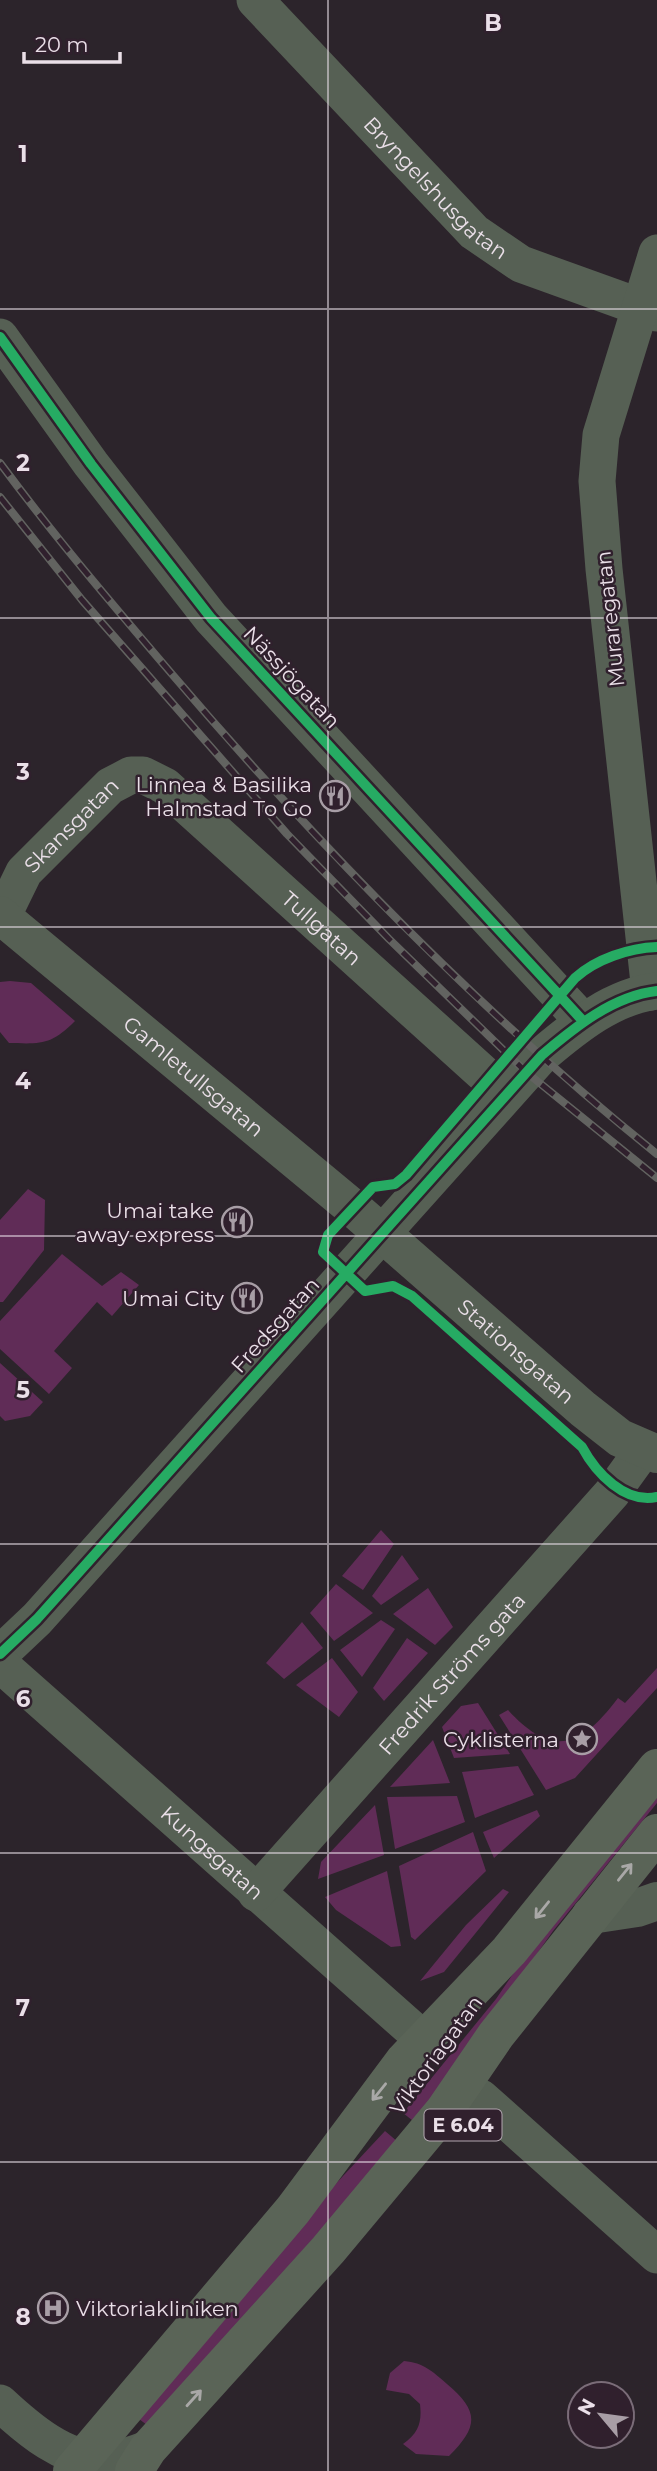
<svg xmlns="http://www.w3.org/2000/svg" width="657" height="2471" font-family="Montserrat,sans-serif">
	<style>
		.green { fill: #602c57 }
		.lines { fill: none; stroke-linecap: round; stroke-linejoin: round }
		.minor { stroke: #566054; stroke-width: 37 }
		.tertiary { stroke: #566054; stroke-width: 38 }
		.trunk { stroke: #5a6457; stroke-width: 38 }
		.rail-casing { stroke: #626360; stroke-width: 8 }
		.rail { stroke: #30202d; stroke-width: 5; stroke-dasharray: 16; stroke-linecap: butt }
		.cycleway-casing { stroke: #30202d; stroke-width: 15 }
		.cycleway { stroke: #26ab63; stroke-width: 10 }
		.oneway { stroke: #a9a8a7 }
		.grid { fill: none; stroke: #eadfe8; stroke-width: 2; stroke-opacity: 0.55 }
		.labels { text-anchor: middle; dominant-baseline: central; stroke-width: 5; stroke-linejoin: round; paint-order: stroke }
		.shield { fill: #30202d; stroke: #b2a6b0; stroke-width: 2 }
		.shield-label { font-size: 19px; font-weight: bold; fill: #eadfe8 }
		.street-label { font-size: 21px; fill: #eadfe8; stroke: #30202d }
		.poi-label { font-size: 21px; fill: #eadfe8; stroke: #30202d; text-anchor: end }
		.grid-label { font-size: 23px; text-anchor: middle; font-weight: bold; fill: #eadfe8; stroke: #30202d; stroke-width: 5; stroke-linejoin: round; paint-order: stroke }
	</style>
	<rect width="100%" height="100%" fill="#2c242b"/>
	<!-- green -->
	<path class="green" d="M10 981 31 983 75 1021C51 1045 42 1044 9 1043L0 1032V982Z
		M28 1189 45 1200 44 1250 3 1302H0V1220Z
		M62 1254 102 1286 121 1272 139 1285 112 1316 97 1302 54 1351 72 1368 49 1394 0 1349V1321Z
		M0 1363 43 1402 30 1416 5 1421 0 1416Z
		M381 1530 394 1544 363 1590 342 1576Z
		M402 1555 419 1579 381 1605 372 1596Z
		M336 1584 373 1613 334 1641 310 1613Z
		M428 1588 453 1627 435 1645 393 1614Z
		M381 1620 395 1629 362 1677 340 1650Z
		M302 1622 323 1648 284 1679 266 1663Z
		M407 1638 428 1653 384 1701 373 1688Z
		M332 1658 358 1692 339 1717 296 1685Z
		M657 1668V1688L575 1778 546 1790 499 1715 508 1710C553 1759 581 1747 618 1698L625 1703Z
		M478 1703 510 1754 454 1758 442 1727 461 1706Z
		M433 1740 450 1783 390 1787Z
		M518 1766 534 1795 475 1818 462 1772Z
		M457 1796 465 1822 395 1849 387 1797Z
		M657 1798V1803L553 1931 417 2124 403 2113 496 1999 529 1950Z
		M375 1805 384 1855 318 1879 321 1862Z
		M537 1810 540 1816 494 1858 483 1832Z
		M473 1832 486 1871 415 1940 411 1937 399 1866Z
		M387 1871 401 1946 391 1947 336 1910 325 1897Z
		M503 1889 509 1892 444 1972 420 1981 466 1925Z
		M385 2131 398 2142 372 2173 147 2425 135 2416 302 2220Z
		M404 2361C424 2363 432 2371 447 2384 479 2411 479 2426 449 2456L416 2454 403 2444C419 2433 422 2422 420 2404L409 2394 386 2390 390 2373Z"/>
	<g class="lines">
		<!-- minor -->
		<g class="minor">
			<path id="s1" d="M255 0 474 232 521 264 657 313"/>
			<path d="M0 337 91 464 211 618 583 1021"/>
			<path id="s2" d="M0 921 24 872 110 786 131 775H143L165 786 506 1094"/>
			<path d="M650 992 604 569 597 481 601 435 657 253"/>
			<path d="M0 1654 37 1619 542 1055C575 1027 613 996 657 991"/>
			<path id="s3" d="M0 1664 423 2039"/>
			<path id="s4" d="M256 1893 612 1493 643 1450"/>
			<path d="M481 2098 657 2255"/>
			<path d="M0 2403C28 2429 65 2461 105 2460 120 2460 135 2453 148 2449"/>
		</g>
		<!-- tertiary -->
		<g class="tertiary">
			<path id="s5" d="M0 915 353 1208 583 1409 620 1438 657 1454"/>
			<path d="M591 1915 637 1908 657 1901"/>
		</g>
		<!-- trunk -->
		<path class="trunk" d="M72 2471 293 2210 404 2061 509 1951 657 1768
			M134 2471 148 2449 328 2250 444 2111 496 2035 657 1833"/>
		<!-- rail casing -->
		<g class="rail-casing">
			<path id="rail" d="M0 463C54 536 112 604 171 673 319 846 479 1012 657 1154
				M0 497 82 600 287 834 389 939 526 1072 657 1178"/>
		</g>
		<!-- rail -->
		<use href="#rail" class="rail"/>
		<!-- cycleway casing -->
		<g class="cycleway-casing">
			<path id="cycleway" d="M0 337 91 464 211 618 583 1021
				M657 947C629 948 596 959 575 978L406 1175 395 1184 373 1187 328 1235 323 1252 365 1291 393 1286 412 1296 582 1447C596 1473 625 1504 657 1497
				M0 1654 37 1619 542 1055C575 1027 613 996 657 991"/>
		</g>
		<!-- cycleway -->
		<use href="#cycleway" class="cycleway"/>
	</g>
	<!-- one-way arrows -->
	<defs><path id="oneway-shaft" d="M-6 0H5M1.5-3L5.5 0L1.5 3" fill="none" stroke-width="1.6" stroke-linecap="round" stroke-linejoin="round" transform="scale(1.75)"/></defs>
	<g class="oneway">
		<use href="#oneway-shaft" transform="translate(625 1872) rotate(-51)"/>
		<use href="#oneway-shaft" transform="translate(542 1910) rotate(129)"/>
		<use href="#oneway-shaft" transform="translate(379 2092) rotate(129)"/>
		<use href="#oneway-shaft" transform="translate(194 2398) rotate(-48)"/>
	</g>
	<!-- grid -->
	<path class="grid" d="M328 0V2471M0 309H657M0 618H657M0 927H657M0 1236H657M0 1544H657M0 1853H657M0 2162H657"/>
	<!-- icons -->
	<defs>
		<g id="restaurant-ring" transform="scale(1.575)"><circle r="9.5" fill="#30202d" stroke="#a89ea6" stroke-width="1.5"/><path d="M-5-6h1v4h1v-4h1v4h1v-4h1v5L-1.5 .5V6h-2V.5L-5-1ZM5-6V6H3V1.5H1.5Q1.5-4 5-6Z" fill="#a89ea6"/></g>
		<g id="sight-ring" transform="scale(1.575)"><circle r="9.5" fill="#30202d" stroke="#a89ea6" stroke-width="1.5"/><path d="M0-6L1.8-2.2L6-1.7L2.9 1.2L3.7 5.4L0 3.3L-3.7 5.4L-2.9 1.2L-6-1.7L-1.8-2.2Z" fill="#a89ea6"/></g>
		<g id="hospital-ring" transform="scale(1.575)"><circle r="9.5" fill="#30202d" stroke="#a89ea6" stroke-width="1.5"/><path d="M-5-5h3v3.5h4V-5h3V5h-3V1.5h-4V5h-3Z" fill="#a89ea6"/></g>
	</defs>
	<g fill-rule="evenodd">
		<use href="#restaurant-ring" x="335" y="796"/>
		<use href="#restaurant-ring" x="237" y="1222"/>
		<use href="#restaurant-ring" x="247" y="1298"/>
		<use href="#sight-ring" x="582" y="1739"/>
		<use href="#hospital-ring" x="53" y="2308"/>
	</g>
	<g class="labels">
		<!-- shield labels -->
		<rect class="shield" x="424.5" y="2109.5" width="77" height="31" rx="5"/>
		<g class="shield-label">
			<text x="463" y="2125">E 6.04</text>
		</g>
		<!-- street labels -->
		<g class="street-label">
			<text stroke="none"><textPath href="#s1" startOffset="261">Bryngelshusgatan</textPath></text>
			<text transform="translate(610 619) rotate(-96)">Muraregatan</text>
			<text transform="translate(292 677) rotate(47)">Nässjögatan</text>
			<text stroke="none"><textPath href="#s2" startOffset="121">Skansgatan</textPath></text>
			<text stroke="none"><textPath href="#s2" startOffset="448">Tullgatan</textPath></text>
			<text stroke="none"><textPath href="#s5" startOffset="252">Gamletullsgatan</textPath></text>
			<text transform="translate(275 1325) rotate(-48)">Fredsgatan</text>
			<text stroke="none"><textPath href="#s5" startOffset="676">Stationsgatan</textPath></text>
			<text stroke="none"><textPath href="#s4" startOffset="294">Fredrik Ströms gata</textPath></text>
			<text stroke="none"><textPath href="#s3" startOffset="284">Kungsgatan</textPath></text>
			<text transform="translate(436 2055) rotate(-54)">Viktoriagatan</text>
		</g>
		<!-- poi labels -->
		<g class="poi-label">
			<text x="312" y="784">Linnea &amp; Basilika<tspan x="312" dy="24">Halmstad To Go</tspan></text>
			<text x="214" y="1210">Umai take<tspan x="214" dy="24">away express</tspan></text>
			<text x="224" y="1298">Umai City</text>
			<text x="559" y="1739">Cyklisterna</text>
			<text x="76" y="2308" text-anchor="start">Viktoriakliniken</text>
		</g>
	</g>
	<g class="grid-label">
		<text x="493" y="31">B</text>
		<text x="23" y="162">1</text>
		<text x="23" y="471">2</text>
		<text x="23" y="780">3</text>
		<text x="23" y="1089">4</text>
		<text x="23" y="1398">5</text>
		<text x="23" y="1707">6</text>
		<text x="23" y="2016">7</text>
		<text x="23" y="2325">8</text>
	</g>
	<!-- north arrow -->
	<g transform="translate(601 2415) rotate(299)"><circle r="33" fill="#30202d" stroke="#7a6c78" stroke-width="2"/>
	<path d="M0-5L12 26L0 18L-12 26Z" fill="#a89ea6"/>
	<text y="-10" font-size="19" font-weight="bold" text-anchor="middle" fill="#eadfe8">N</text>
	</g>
	<!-- scale -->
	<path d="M24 52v10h96v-10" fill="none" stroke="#eadfe8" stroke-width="3.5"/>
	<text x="35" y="52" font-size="21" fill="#eadfe8" stroke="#30202d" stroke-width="5" paint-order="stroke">20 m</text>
</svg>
